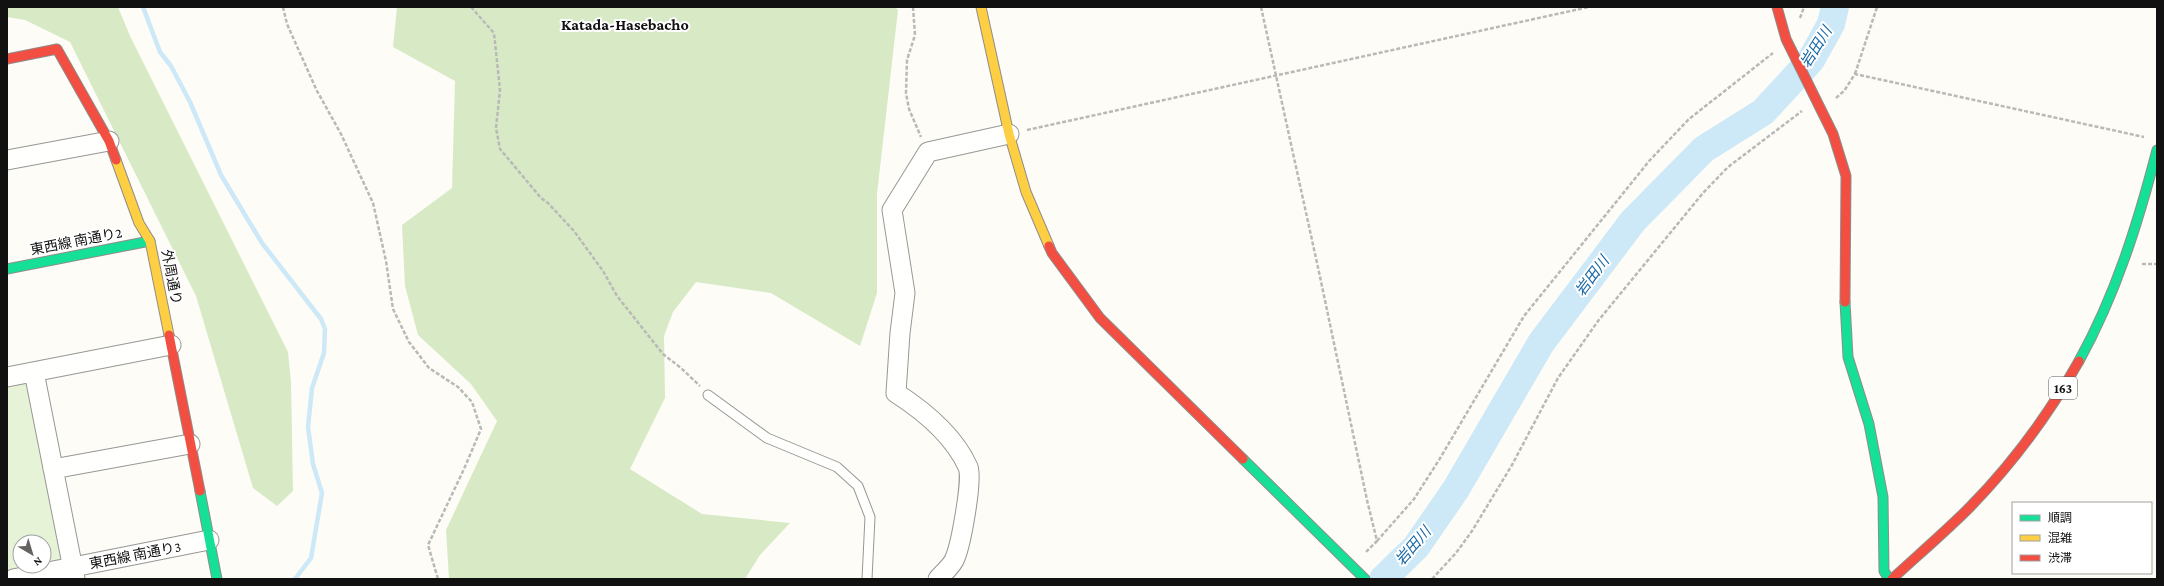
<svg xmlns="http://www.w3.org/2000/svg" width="2164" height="586" font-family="'Crimson Pro','Noto Sans JP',serif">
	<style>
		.green { fill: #e7f3d7; fill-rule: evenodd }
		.forest { fill: #d8eac5 }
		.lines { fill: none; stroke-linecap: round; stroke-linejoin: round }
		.stream { stroke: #cde8f7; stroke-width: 4.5 }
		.river { stroke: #cde8f7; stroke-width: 28 }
		.lane-casing { stroke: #979795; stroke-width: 11 }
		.street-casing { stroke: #979795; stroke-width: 21 }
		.fast-casing { stroke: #8e8d8b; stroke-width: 11 }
		.slow-casing { stroke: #8e8d8b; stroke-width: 11 }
		.jam-casing { stroke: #8e8d8b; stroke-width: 11 }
		.path { stroke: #b9b9b8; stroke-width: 2.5; stroke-dasharray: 4 2; stroke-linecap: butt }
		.lane { stroke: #fffffe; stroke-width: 9 }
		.street { stroke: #fffffe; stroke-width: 19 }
		.fast { stroke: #16e098; stroke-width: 9 }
		.slow { stroke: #ffcf43; stroke-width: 9 }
		.jam { stroke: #f24e42; stroke-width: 9 }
		.labels { text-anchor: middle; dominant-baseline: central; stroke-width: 4; stroke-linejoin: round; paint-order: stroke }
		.shield { fill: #fff; stroke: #585858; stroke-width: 1 }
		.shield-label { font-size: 13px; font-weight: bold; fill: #111 }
		.street-label { font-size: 14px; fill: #111; stroke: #fff }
		.water-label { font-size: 15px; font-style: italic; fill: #1768a6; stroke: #fff }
		.quarter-label { font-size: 16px; font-weight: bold; fill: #111; stroke: #fff }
	</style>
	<rect width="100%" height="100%" fill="#fdfcf7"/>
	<!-- green -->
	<path class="green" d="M23 382 32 388 64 554 58 564 7 574V385ZM20 542H44V566H20Z"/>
	<!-- forest -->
	<path class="forest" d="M7 7H118L130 36 288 352 291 382 293 491 277 506 253 488 196 296 70 42 25 20 7 17Z
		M397 7H895L898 10 877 194V293L860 346 771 293 696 282 673 312 664 336 665 398 630 469 702 514 790 523 760 555 745 579H449L446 530 497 421 471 384 418 335 405 286 402 225 452 188 455 81 393 47Z"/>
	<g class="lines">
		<!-- stream -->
		<path class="stream" d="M143 7 160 52 171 66 190 102 221 175 262 243 321 319 325 329 324 353 312 388 308 427 313 464 322 493 311 558 295 579"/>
		<!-- river -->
		<path class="river" d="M1383 579 1416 547 1456 489 1541 343 1633 221 1704 149 1763 112 1811 60 1831 24 1835 7"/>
		<!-- lane casing -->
		<g class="lane-casing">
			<path id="lane" d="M708 395 767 438 837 467 858 486 870 517 867 579"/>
		</g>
		<!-- street casing -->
		<g class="street-casing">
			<path id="street" d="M7 160 109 141
				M34 372 75 579
				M7 377 171 345
				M53 469 190 444
				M13 579 209 540
				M938 579C943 573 953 565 955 558 961 544 973 479 968 467 954 436 924 411 896 393L900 333 905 293 892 210 928 152 1009 134"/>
		</g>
		<!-- fast casing -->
		<g class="fast-casing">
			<path id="fast" d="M7 269 150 241
				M1845 302 1848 357 1869 424 1883 497 1884 571 1889 579
				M2079 361C2116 294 2138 223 2157 150
				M1243 459 1365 579
				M200 491 217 579"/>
		</g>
		<!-- slow casing -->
		<g class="slow-casing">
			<path id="slow" d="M981 7 1009 134 1026 192 1049 246
				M116 160 139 223 150 241 169 335"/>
		</g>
		<!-- jam casing -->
		<g class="jam-casing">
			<path id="jam" d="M1777 7 1786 39 1833 134 1846 176 1845 302
				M7 59 57 49 109 141 116 160
				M1049 246 1052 253 1100 318 1243 459
				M169 335 200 491
				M1892 579C1918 555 1945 532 1970 507 2013 463 2049 414 2079 361"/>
		</g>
		<!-- path -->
		<path class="path" d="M283 7 287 24 317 91 341 134 373 203 386 261 393 309 409 342 429 368 458 387 472 402 481 429 464 469 428 545 438 579
			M471 7 494 33 500 90 496 128 500 149 541 198 548 203 574 231 603 271 617 296 663 354 681 368 700 386
			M913 7 915 35 907 60 906 93 909 109 921 137
			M1261 7 1319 272 1367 500 1377 541 1365 553
			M1800 18 1804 7
			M1855 74 1877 7
			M1836 98 1844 91 1855 74 2144 137
			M1027 130 1589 7
			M2142 264H2157
			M1377 541 1414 499 1439 460 1524 316 1650 160 1689 119 1773 53
			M1432 579 1456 553 1472 531 1512 465 1558 378 1598 321 1703 193 1728 167 1802 111"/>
		<!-- lane -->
		<use href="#lane" class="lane"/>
		<!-- street -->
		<use href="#street" class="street"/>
		<!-- fast -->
		<use href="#fast" class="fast"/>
		<!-- slow -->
		<use href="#slow" class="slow"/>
		<!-- jam -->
		<use href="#jam" class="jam"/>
	</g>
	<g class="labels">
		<!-- shield labels -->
		<rect class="shield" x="2049" y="377" width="28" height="22" rx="3"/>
		<g class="shield-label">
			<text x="2063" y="388">163</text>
		</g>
		<!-- street labels -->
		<g class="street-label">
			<text transform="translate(76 241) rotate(-11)">東西線 南通り2</text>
			<text transform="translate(172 277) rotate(79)">外周通り</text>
			<text transform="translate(135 555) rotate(-11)">東西線 南通り3</text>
		</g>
		<!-- water labels -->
		<g class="water-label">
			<text transform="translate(1816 47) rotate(-58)">岩田川</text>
			<text transform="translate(1592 276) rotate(-53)">岩田川</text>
			<text transform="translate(1413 546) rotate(-49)">岩田川</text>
		</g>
		<!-- quarter labels -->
		<g class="quarter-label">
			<text x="625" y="24">Katada-Hasebacho</text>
		</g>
	</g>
	<!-- border -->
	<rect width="2164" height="586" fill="none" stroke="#111111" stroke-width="16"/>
	<!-- legend -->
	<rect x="2012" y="502" width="140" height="72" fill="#ffffff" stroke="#a0a0a0"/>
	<rect x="2020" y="515" width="20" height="6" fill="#16e098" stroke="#a0a0a0"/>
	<text x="2048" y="522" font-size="12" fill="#111111">順調</text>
	<rect x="2020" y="535" width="20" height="6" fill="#ffcf43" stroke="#a0a0a0"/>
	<text x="2048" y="542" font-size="12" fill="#111111">混雑</text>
	<rect x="2020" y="555" width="20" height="6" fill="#f24e42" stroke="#a0a0a0"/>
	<text x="2048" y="562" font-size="12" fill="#111111">渋滞</text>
	<!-- north arrow -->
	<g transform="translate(32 554) rotate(142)"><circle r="19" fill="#ffffff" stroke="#a0a0a0"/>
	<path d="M0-3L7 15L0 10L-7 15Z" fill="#646362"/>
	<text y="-6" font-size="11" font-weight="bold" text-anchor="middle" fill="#111111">N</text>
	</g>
</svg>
